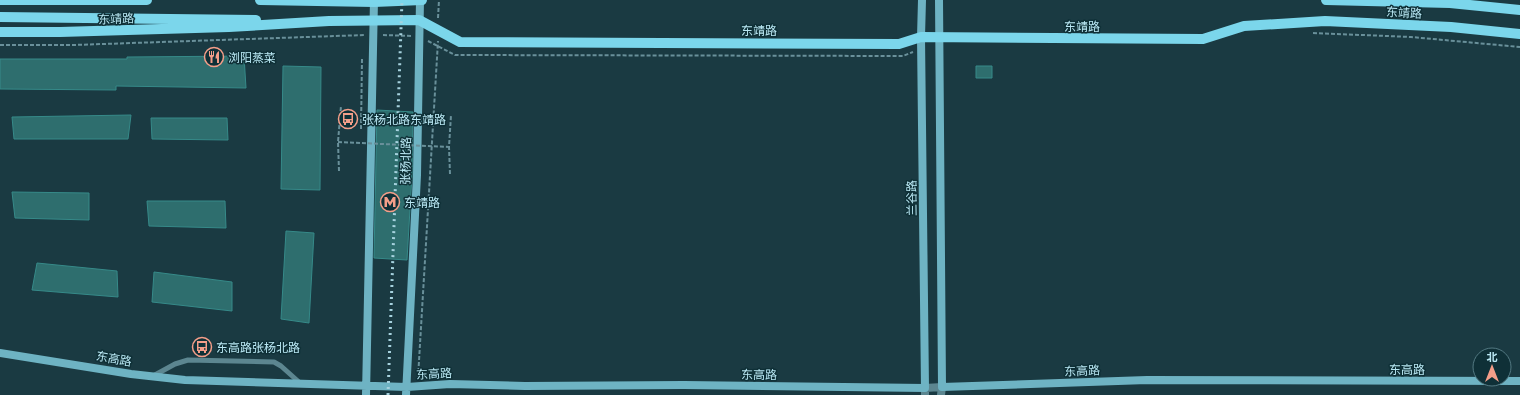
<svg xmlns="http://www.w3.org/2000/svg" width="1520" height="395" font-family="'Playfair Display','Noto Sans SC',serif">
	<style>
		.building { fill: #2e6e6e; stroke: #368a89 }
		.lines { fill: none; stroke-linecap: round; stroke-linejoin: round }
		.path { stroke: #69909a; stroke-width: 2; stroke-dasharray: 4 2; stroke-linecap: butt }
		.lane { stroke: #5c8690; stroke-width: 5 }
		.street { stroke: #5c8690; stroke-width: 8 }
		.secondary { stroke: #6eb3c3; stroke-width: 8 }
		.primary { stroke: #7bd6eb; stroke-width: 10 }
		.rail { stroke: #a6d2de; stroke-width: 3; stroke-dasharray: 2 4; stroke-linecap: butt }
		.path-bridge { stroke: #69909a; stroke-width: 2; stroke-dasharray: 4 2; stroke-linecap: butt }
		.labels { text-anchor: middle; dominant-baseline: central; stroke-width: 3; stroke-linejoin: round; paint-order: stroke }
		.street-label { font-size: 12px; fill: #b9e7f3; stroke: #0f3037 }
		.poi-label { font-size: 12px; fill: #b9e7f3; stroke: #0f3037; text-anchor: start }
	</style>
	<rect width="100%" height="100%" fill="#1a3a42"/>
	<!-- building -->
	<path class="building" d="M244 56 246 88 116 86V90L0 89V59H127V57Z
		M283 66 321 67 320 190 281 189Z
		M976 66H992V78H976Z
		M377 110 413 112 412 175 407 260 374 258Z
		M131 115 128 139H14L12 117Z
		M151 118H227L228 140 152 139Z
		M12 192 89 193V220L15 218Z
		M147 201H225L226 228 149 226Z
		M286 231 314 233 309 323 281 319Z
		M37 263 117 271 118 297 32 290Z
		M154 272 232 282V311L152 302Z"/>
	<g class="lines">
		<!-- path -->
		<path class="path" d="M438 18 439 0
			M1313 33 1411 37 1520 47
			M383 35 411 36
			M428 41 455 55 903 56 913 52
			M0 45H74L365 35
			M361 129 362 59
			M339 171 338 142 341 106
			M450 174 449 147 451 115
			M418 378 438 41"/>
		<!-- lane -->
		<path class="lane" d="M153 376 175 364 188 360 274 362 281 366 300 383"/>
		<!-- street -->
		<path class="street" d="M925 395V388L942 387 941 395"/>
		<!-- secondary -->
		<path class="secondary" d="M939 0 942 387 1147 380 1520 381
			M0 353 131 374 185 380 407 387 450 384 525 386 684 385 925 388 921 37 922 0
			M366 395 374 0
			M406 395 417 175 420 0"/>
		<!-- primary -->
		<path class="primary" d="M0 0H147
			M260 0 374 2 422 0
			M1326 0 1450 3 1520 10
			M0 17 256 20
			M0 32H60L229 27 329 21 419 20 460 42 899 44 921 37 1203 39 1244 26 1325 21 1451 27 1520 34"/>
		<!-- rail -->
		<path class="rail" d="M388 395 402 0"/>
		<!-- path-bridge -->
		<path class="path-bridge" d="M338 142 449 147"/>
	</g>
	<!-- icons -->
	<defs>
		<g id="restaurant-ring" transform="scale(1)"><circle r="9.5" fill="#0f3037" stroke="#f49e89" stroke-width="1.5"/><path d="M-5-6h1v4h1v-4h1v4h1v-4h1v5L-1.5 .5V6h-2V.5L-5-1ZM5-6V6H3V1.5H1.5Q1.5-4 5-6Z" fill="#f49e89"/></g>
		<g id="bus-ring" transform="scale(1)"><circle r="9.5" fill="#0f3037" stroke="#f49e89" stroke-width="1.5"/><path d="M-5-6H5V4H4V6H2V4H-2V6H-4V4H-5ZM-3.5-4V0h7V-4ZM-3.5 1.2v1.5H-2V1.2ZM2 1.2v1.5H3.5V1.2Z" fill="#f49e89"/></g>
		<g id="metro-ring" transform="scale(1)"><circle r="9.5" fill="#0f3037" stroke="#f49e89" stroke-width="1.5"/><path d="M-5.5 5V-5H-3L0 0L3-5H5.5V5H3V-.5L0 4L-3-.5V5Z" fill="#f49e89"/></g>
	</defs>
	<g fill-rule="evenodd">
		<use href="#restaurant-ring" x="214" y="57"/>
		<use href="#bus-ring" x="348" y="119"/>
		<use href="#metro-ring" x="390" y="202"/>
		<use href="#bus-ring" x="202" y="347"/>
	</g>
	<g class="labels">
		<!-- street labels -->
		<g class="street-label">
			<text transform="translate(1404 12) rotate(3)">东靖路</text>
			<text transform="translate(116 18) rotate(-2)">东靖路</text>
			<text x="1082" y="26">东靖路</text>
			<text x="759" y="30">东靖路</text>
			<text transform="translate(405 161) rotate(-89)">张杨北路</text>
			<text transform="translate(911 198) rotate(-91)">兰谷路</text>
			<text transform="translate(114 358) rotate(10)">东高路</text>
			<text x="1407" y="369">东高路</text>
			<text transform="translate(1082 370) rotate(-2)">东高路</text>
			<text transform="translate(434 373) rotate(-3)">东高路</text>
			<text transform="translate(759 374) rotate(1)">东高路</text>
		</g>
		<!-- poi labels -->
		<g class="poi-label">
			<text x="228" y="57">浏阳蒸菜</text>
			<text x="362" y="119">张杨北路东靖路</text>
			<text x="404" y="202">东靖路</text>
			<text x="216" y="347">东高路张杨北路</text>
		</g>
	</g>
	<!-- north arrow -->
	<g transform="translate(1492 367)"><circle r="19" fill="#0f3037" stroke="#537982"/>
	<path d="M0-3L7 15L0 10L-7 15Z" fill="#f49e89"/>
	<text y="-6" font-size="11" font-weight="bold" text-anchor="middle" fill="#b9e7f3">北</text>
	</g>
</svg>
